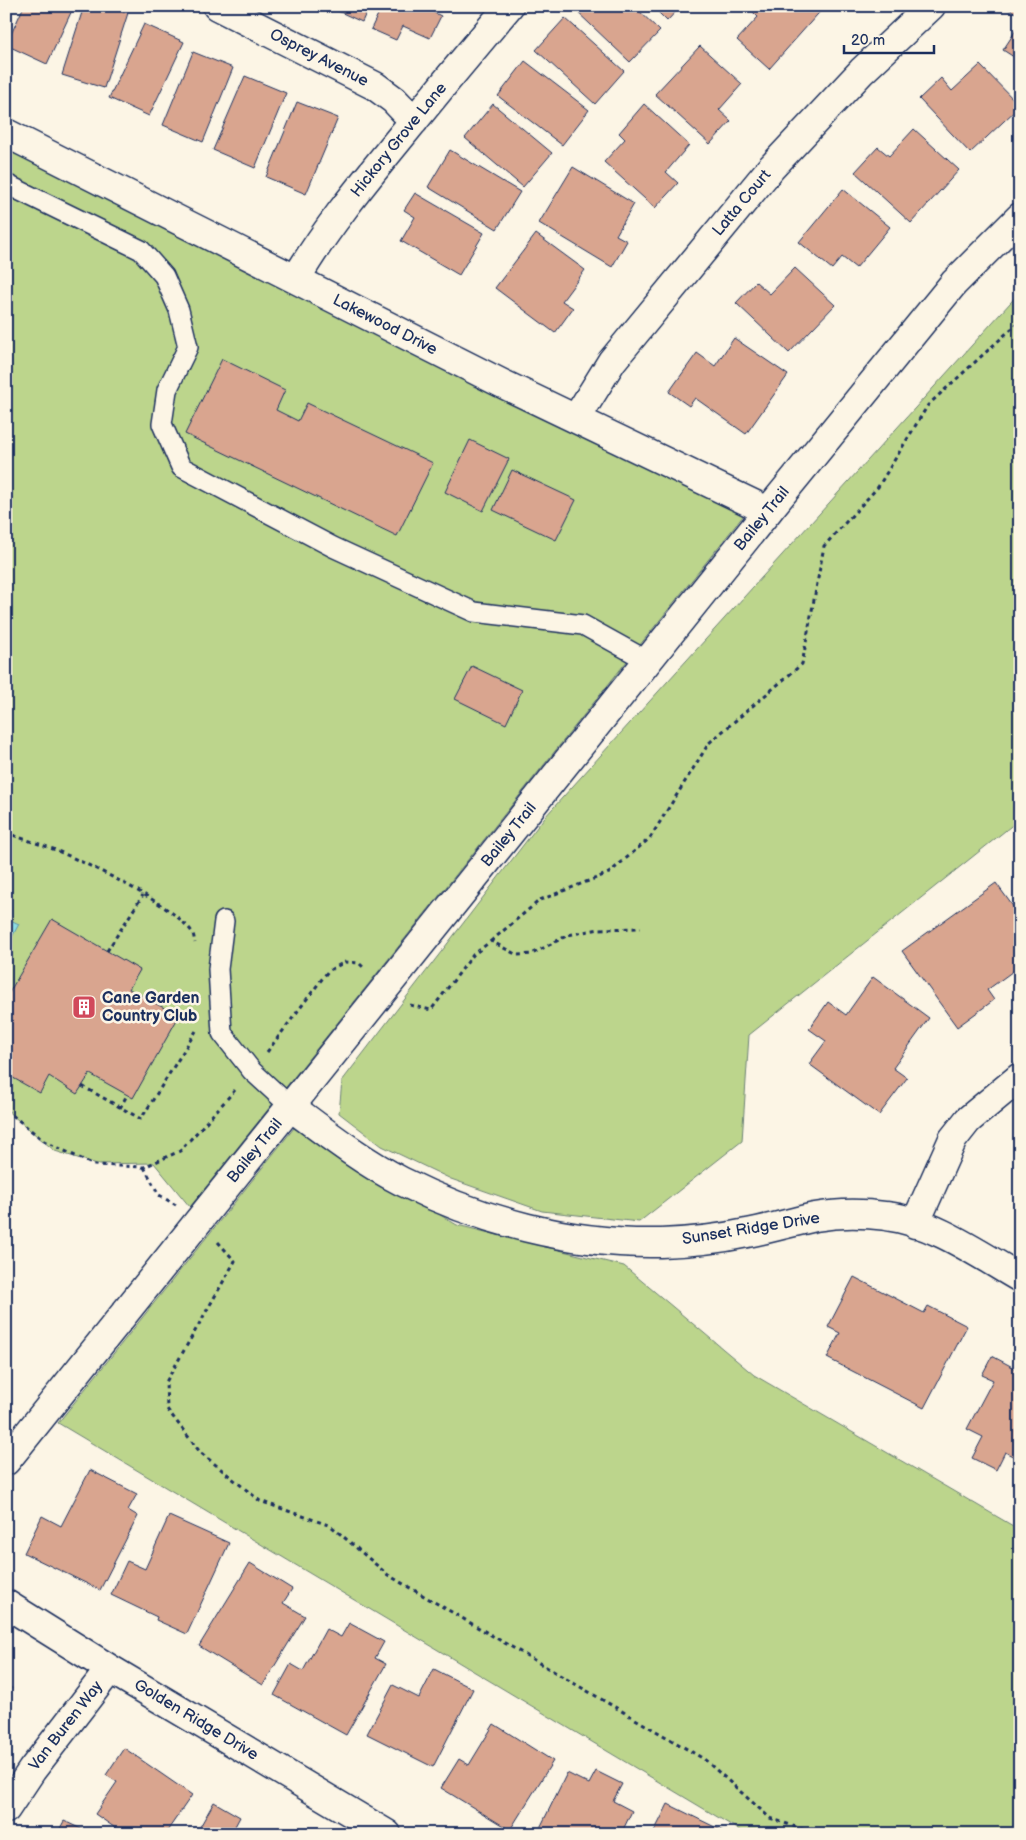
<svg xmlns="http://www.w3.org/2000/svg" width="1026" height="1840" font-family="'Balsamiq Sans',sans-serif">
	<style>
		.green { fill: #bcd58c; stroke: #6c8275 }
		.water { fill: #8cdde4; stroke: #5f97ae }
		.building { fill: #d9a58f; stroke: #1b2f5e }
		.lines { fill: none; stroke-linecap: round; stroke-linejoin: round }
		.service-casing { stroke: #1b2f5e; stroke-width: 22 }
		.minor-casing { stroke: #1b2f5e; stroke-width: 31 }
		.tertiary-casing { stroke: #1b2f5e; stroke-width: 31 }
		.path { stroke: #1b2f5e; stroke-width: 3; stroke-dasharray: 4 4; stroke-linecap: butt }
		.service { stroke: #fcf5e5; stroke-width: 19 }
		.minor { stroke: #fcf5e5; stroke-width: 28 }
		.tertiary { stroke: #fcf5e5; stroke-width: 28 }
		.labels { text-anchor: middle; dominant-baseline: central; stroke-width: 5; stroke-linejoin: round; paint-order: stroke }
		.street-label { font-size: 16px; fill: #1b2f5e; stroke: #fcf5e5 }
		.poi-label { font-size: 16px; font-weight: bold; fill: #1b2f5e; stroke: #fcf5e5; text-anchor: start }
	</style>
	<rect width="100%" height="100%" fill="#fcf5e5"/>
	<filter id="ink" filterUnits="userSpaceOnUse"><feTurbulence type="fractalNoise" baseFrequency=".02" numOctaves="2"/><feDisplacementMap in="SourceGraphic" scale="10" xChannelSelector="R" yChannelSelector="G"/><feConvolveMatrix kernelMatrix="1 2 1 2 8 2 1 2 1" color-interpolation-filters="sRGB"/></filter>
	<g filter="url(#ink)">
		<!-- green -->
		<path class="green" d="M6 130 752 505 190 1207 154 1163 97 1164 55 1151 6 1110Z
			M1020 292V819L749 1035 742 1141 639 1222 542 1211 451 1179 382 1146 339 1113 342 1081 544 818Z
			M294 1128 457 1225 624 1266 754 1375 1020 1530V1834H746L58 1423Z"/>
		<!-- water -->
		<path class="water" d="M6 918 19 924 6 948Z"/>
		<!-- building -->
		<path class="building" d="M24 6H74L47 64 6 45Z
			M84 6H107L128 13 104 88 62 75Z
			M327 6H369L362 22Z
			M382 6H431L429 10 441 16 430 38 403 26 396 40 371 29Z
			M634 6 660 31 630 62 572 7Z
			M652 6H681L667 21Z
			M825 6 769 69 737 40 758 17 747 6Z
			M1009 6H1020V16L1008 8Z
			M565 18 624 71 595 104 536 50Z
			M144 24 184 42 149 116 109 98Z
			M1020 24V61L1003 50Z
			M700 46 742 84 719 110 731 121 710 144 655 94Z
			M193 52 233 68 203 142 163 125Z
			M525 61 589 110 562 145 498 96Z
			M980 65 1020 106 970 153 919 99 941 78 952 91Z
			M245 76 286 93 255 168 213 150Z
			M297 102 338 118 306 194 266 177Z
			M493 104 552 153 523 187 465 138Z
			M644 104 689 145 666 172 678 183 655 208 604 162 625 139 619 133Z
			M914 129 959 170 911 223 855 172 878 147 889 156Z
			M450 150 520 192 497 229 428 187Z
			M573 167 634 204 616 235 627 241 612 267 539 223Z
			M843 189 890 227 856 268 842 257 832 269 799 242Z
			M415 193 484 233 459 275 401 241 415 217 404 210Z
			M536 234 585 270 562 301 573 308 555 333 495 288Z
			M795 268 835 305 789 353 736 303 756 282 770 294Z
			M734 338 788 375 746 434 695 398 689 406 669 392 697 353 715 366Z
			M222 359 285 390 276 410 298 421 307 403 433 463 397 536 185 434Z
			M470 440 509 459 483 511 445 492Z
			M512 470 576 500 556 540 493 510Z
			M472 666 522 690 506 724 455 699Z
			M996 883 1020 916V966L987 990 994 1000 957 1027 902 951Z
			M52 919 140 970 129 989 179 1016 133 1098 90 1074 77 1094 49 1076 40 1093 6 1074V998Z
			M873 977 929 1018 893 1068 907 1078 879 1115 809 1064 826 1041 809 1029 828 1002 846 1015Z
			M854 1277 924 1313 928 1306 967 1326 924 1408 827 1358 840 1333 828 1327Z
			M992 1356 1020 1371V1460L1005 1452 996 1470 972 1458 983 1437 967 1429 993 1380 982 1375Z
			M90 1470 137 1494 128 1510 138 1516 100 1590 24 1553 42 1516 61 1526Z
			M169 1516 229 1543 187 1634 156 1620 157 1617 111 1595 127 1561 145 1569Z
			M250 1563 292 1589 283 1603 305 1616 263 1685 199 1646Z
			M349 1623 384 1642 375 1658 386 1664 346 1735 274 1695 291 1664 303 1671 326 1629 341 1637Z
			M434 1669 473 1689 433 1767 367 1734 393 1685 419 1698Z
			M6 1684 12 1688 6 1697Z
			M494 1724 553 1761 510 1830 441 1788 459 1759 469 1765Z
			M124 1748 192 1795 165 1834H124L95 1814 117 1782 106 1775Z
			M596 1771 622 1784 613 1801 632 1811 621 1834H537L567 1773 589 1784Z
			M214 1802 240 1817 232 1832 235 1834H196Z
			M668 1804 727 1833V1834H653Z
			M64 1821 92 1834H57Z"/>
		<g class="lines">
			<!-- service casing -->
			<g class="service-casing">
				<path id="service" d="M6 184 141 250 164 276 179 310 188 347 167 390 162 424 181 467 333 547 474 612 583 625 648 661
					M224 921 218 969 222 1033 252 1071 291 1107"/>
			</g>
			<!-- minor casing -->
			<g class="minor-casing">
				<path id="minor" d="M217 6 375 86 394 100 414 121
					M6 133 501 383 768 511
					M296 279C324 231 359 188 395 144 432 98 470 52 509 6
					M576 419 612 361 771 168 862 71 931 6
					M291 1107C326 1133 362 1161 401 1181 481 1221 571 1245 661 1243 689 1242 719 1239 747 1233 770 1229 792 1222 815 1217 837 1213 864 1213 886 1216 932 1221 980 1255 1020 1278
					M915 1224 953 1139 968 1120 1020 1077
					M6 1604 110 1669 387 1834
					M6 1809 32 1770 110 1669"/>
			</g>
			<!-- tertiary casing -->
			<g class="tertiary-casing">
				<path id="tertiary" d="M6 1461 768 511 954 283 1020 217"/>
			</g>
			<!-- path -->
			<path class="path" d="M6 832C21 839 38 843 53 849 86 863 173 904 192 932 194 935 194 939 195 943
				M491 941 540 900 609 873 650 838 709 743 802 664 824 546 878 487 928 405 1020 321
				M107 951 143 895
				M410 1005 431 1010 473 955 491 941 517 955 532 954 568 935 599 929 641 928
				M267 1052 328 971 345 962 359 963 364 968
				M82 1086 141 1119 196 1031
				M120 1108 127 1095
				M6 1110 44 1141 94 1165 144 1167 180 1151 236 1089
				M144 1167 159 1195 176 1205
				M218 1242 235 1261 166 1382 167 1409 200 1452 260 1501 331 1526 388 1575 704 1759 770 1818 816 1834"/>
			<!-- service -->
			<use href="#service" class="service"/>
			<!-- minor -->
			<use href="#minor" class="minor"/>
			<!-- tertiary -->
			<use href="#tertiary" class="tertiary"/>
		</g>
	</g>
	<!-- icons -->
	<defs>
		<g id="building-square" transform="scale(1.25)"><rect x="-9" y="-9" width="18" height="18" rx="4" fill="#d1495b" stroke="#fcf5e5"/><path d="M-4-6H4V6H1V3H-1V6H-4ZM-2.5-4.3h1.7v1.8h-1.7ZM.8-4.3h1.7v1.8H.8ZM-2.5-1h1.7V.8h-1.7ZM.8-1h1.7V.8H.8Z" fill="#fff"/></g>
	</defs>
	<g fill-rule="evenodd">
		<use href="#building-square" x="84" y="1007"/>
	</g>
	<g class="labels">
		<!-- street labels -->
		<g class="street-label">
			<text transform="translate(319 58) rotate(27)">Osprey Avenue</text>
			<text transform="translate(399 140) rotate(-51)">Hickory Grove Lane</text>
			<text transform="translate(742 203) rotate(-50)">Latta Court</text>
			<text transform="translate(385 325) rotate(27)">Lakewood Drive</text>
			<text transform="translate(762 519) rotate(-51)">Bailey Trail</text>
			<text transform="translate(509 835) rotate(-51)">Bailey Trail</text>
			<text transform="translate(255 1151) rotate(-51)">Bailey Trail</text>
			<text transform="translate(751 1229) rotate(-9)">Sunset Ridge Drive</text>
			<text transform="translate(196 1720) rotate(31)">Golden Ridge Drive</text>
			<text transform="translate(66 1726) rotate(-52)">Van Buren Way</text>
		</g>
		<!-- poi labels -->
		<g class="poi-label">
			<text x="102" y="998">Cane Garden<tspan x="102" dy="18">Country Club</tspan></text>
		</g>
	</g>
	<!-- margin -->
	<rect width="1026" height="1840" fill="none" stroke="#fcf5e5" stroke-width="25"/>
	<rect x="12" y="12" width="1001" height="1815" fill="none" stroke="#1b2f5e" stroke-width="2" filter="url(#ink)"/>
	<!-- scale -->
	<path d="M844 45v8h90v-8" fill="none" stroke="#1b2f5e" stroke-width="2.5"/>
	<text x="851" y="45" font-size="15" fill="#1b2f5e" stroke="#fcf5e5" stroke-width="4" paint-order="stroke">20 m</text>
</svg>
